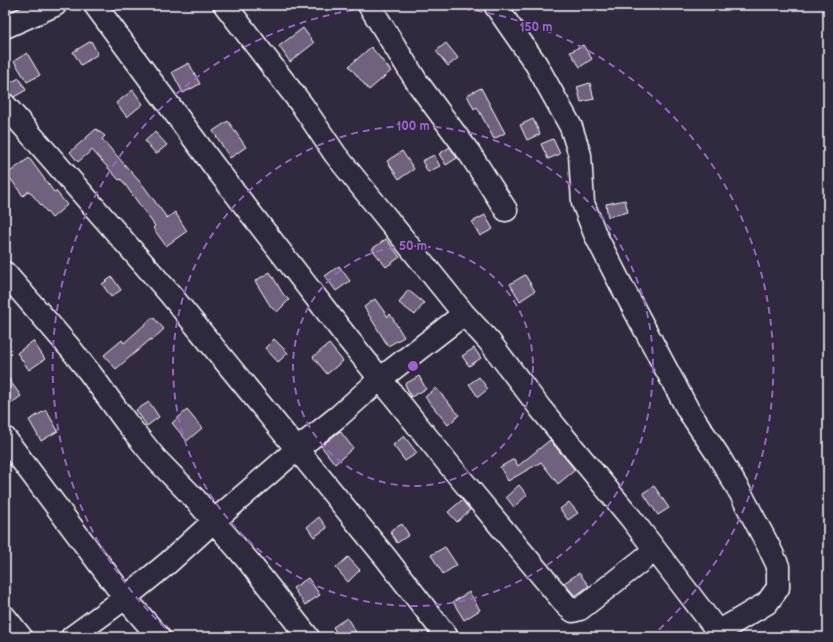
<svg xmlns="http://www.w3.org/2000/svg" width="833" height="642" font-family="'Balsamiq Sans',sans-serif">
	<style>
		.building { fill: #70627e; stroke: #fff }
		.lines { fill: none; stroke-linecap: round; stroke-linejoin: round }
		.minor-casing { stroke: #fff; stroke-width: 25 }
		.highway-casing { stroke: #fff; stroke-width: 25 }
		.minor { stroke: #2f2a3d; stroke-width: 22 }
		.highway { stroke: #2f2a3d; stroke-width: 22 }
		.ring { fill: none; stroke: #9c61cf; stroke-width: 2; stroke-dasharray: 7 5 }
		.centre { fill: #9c61cf; stroke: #2f2a3d; stroke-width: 2 }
		.ring-label { font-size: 12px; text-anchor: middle; font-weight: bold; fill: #9c61cf; stroke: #2f2a3d; stroke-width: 3; stroke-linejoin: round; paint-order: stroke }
	</style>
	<rect width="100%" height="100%" fill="#2f2a3d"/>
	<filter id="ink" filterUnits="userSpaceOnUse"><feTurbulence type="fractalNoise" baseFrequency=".025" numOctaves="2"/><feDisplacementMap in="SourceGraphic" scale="8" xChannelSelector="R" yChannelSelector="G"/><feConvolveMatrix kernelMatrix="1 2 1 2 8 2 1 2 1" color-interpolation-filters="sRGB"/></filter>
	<g filter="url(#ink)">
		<!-- building -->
		<path class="building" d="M303 28 314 43 290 62 279 46Z
			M91 41 98 54 81 65 73 52Z
			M446 43 458 58 448 66 436 51Z
			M583 45 592 59 580 67 570 52Z
			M371 47 391 71 369 90 349 66Z
			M27 53 40 75 27 82 14 61Z
			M189 63 200 84 183 93 172 72Z
			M19 78 26 90 14 97 9 93H6L5 86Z
			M590 83 594 99 581 102 577 87Z
			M481 88 505 133 494 139 477 107 474 109 467 95Z
			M133 90 143 104 127 117 116 103Z
			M533 119 540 134 527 140 520 125Z
			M228 121 246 147 230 158 213 131Z
			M96 129 105 136 102 139 139 181H140L167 218 175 212 187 231 166 246 153 228 155 226 121 179 119 180 92 150 78 162 70 152Z
			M155 132 167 145 156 154 145 141Z
			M553 139 560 154 548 159 541 144Z
			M450 147 457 158 446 165 439 154Z
			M402 151 414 169 399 179 387 161Z
			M434 155 440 166 428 172 422 161Z
			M29 158 54 192 56 191 67 205 52 218 29 191 23 196 7 174Z
			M625 200 628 212 608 217 606 204Z
			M485 215 493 229 480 236 472 222Z
			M386 239 400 257 386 267 372 249Z
			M339 266 350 281 336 291 325 276Z
			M270 272 283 294 289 300 277 312 271 307 255 281Z
			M525 275 535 291 520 301 510 284Z
			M112 277 121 290 111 297 102 284Z
			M408 290 424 303 415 315 399 303Z
			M375 299 388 317 390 314 404 337 388 346 364 307Z
			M153 317 164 329 152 340 151 339 116 369 104 355 122 340 124 343Z
			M274 339 288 353 278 362 265 348Z
			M33 341 45 359 29 370 17 353Z
			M329 344 343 361 327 374 313 357Z
			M474 348 481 358 469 366 462 356Z
			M5 374 21 396 5 408Z
			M419 376 426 389 411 397 405 384Z
			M479 377 488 389 478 397 469 384Z
			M436 388 459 415 448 425 425 397Z
			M149 402 159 417 147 426 136 410Z
			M46 410 58 431 41 441 29 420Z
			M187 410 202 428 187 441 172 423Z
			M340 431 353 448 335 464 321 446Z
			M404 436 417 453 405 461 393 445Z
			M550 440 575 470 558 484 541 462 508 481 500 467 514 459 518 466Z
			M519 485 527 495 514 507 506 497Z
			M654 486 669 508 658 515 643 493Z
			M462 500 470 510 457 522 448 512Z
			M569 502 578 513 568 520 560 509Z
			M319 517 327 528 314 537 307 527Z
			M402 524 409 535 397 543 390 531Z
			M445 547 457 565 443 574 431 555Z
			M348 557 360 570 348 582 336 568Z
			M579 573 589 586 575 596 564 583Z
			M308 578 320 595 305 605 293 588Z
			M469 592 480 610 464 620 453 602Z
			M347 618 359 637H339L333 627Z"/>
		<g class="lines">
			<!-- minor casing -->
			<g class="minor-casing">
				<path id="minor" d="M95 5 214 166 345 335 451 467 567 606 573 611 580 609 655 550
					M225 5 302 105 335 154 464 314 489 341 540 408 630 517 722 637
					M369 5 417 82 470 154 506 210
					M495 5 536 64 571 127 580 155 583 203 595 234 618 279 688 410 718 455 741 494 769 547 778 566V588L767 603 718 632
					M5 105 170 294 386 558 447 637
					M5 273 70 348 90 373 126 422 156 459 195 499 249 562 308 637
					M5 438 125 598 159 637
					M5 617 21 637
					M72 637 125 598 168 563 214 521 296 450 340 415 380 379 464 314"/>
			</g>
			<!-- highway casing -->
			<g class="highway-casing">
				<path id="highway" d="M5 27 55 5"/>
			</g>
			<!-- minor -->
			<use href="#minor" class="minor"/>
			<!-- highway -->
			<use href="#highway" class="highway"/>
		</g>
	</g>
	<!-- distance rings -->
	<g class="ring">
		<circle cx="413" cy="366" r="120"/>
		<circle cx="413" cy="366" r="240"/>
		<path d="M174 636A361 361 0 0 1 410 5M416 5A361 361 0 0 1 652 636"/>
	</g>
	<circle cx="413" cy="366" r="6" class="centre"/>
	<g class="ring-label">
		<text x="536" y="31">150 m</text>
		<text x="413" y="130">100 m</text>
		<text x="413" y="250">50 m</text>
	</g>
	<!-- margin -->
	<rect width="833" height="642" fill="none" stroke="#2f2a3d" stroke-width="20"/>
	<rect x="10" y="10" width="813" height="622" fill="none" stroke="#fff" stroke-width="1.5" filter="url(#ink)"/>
</svg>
